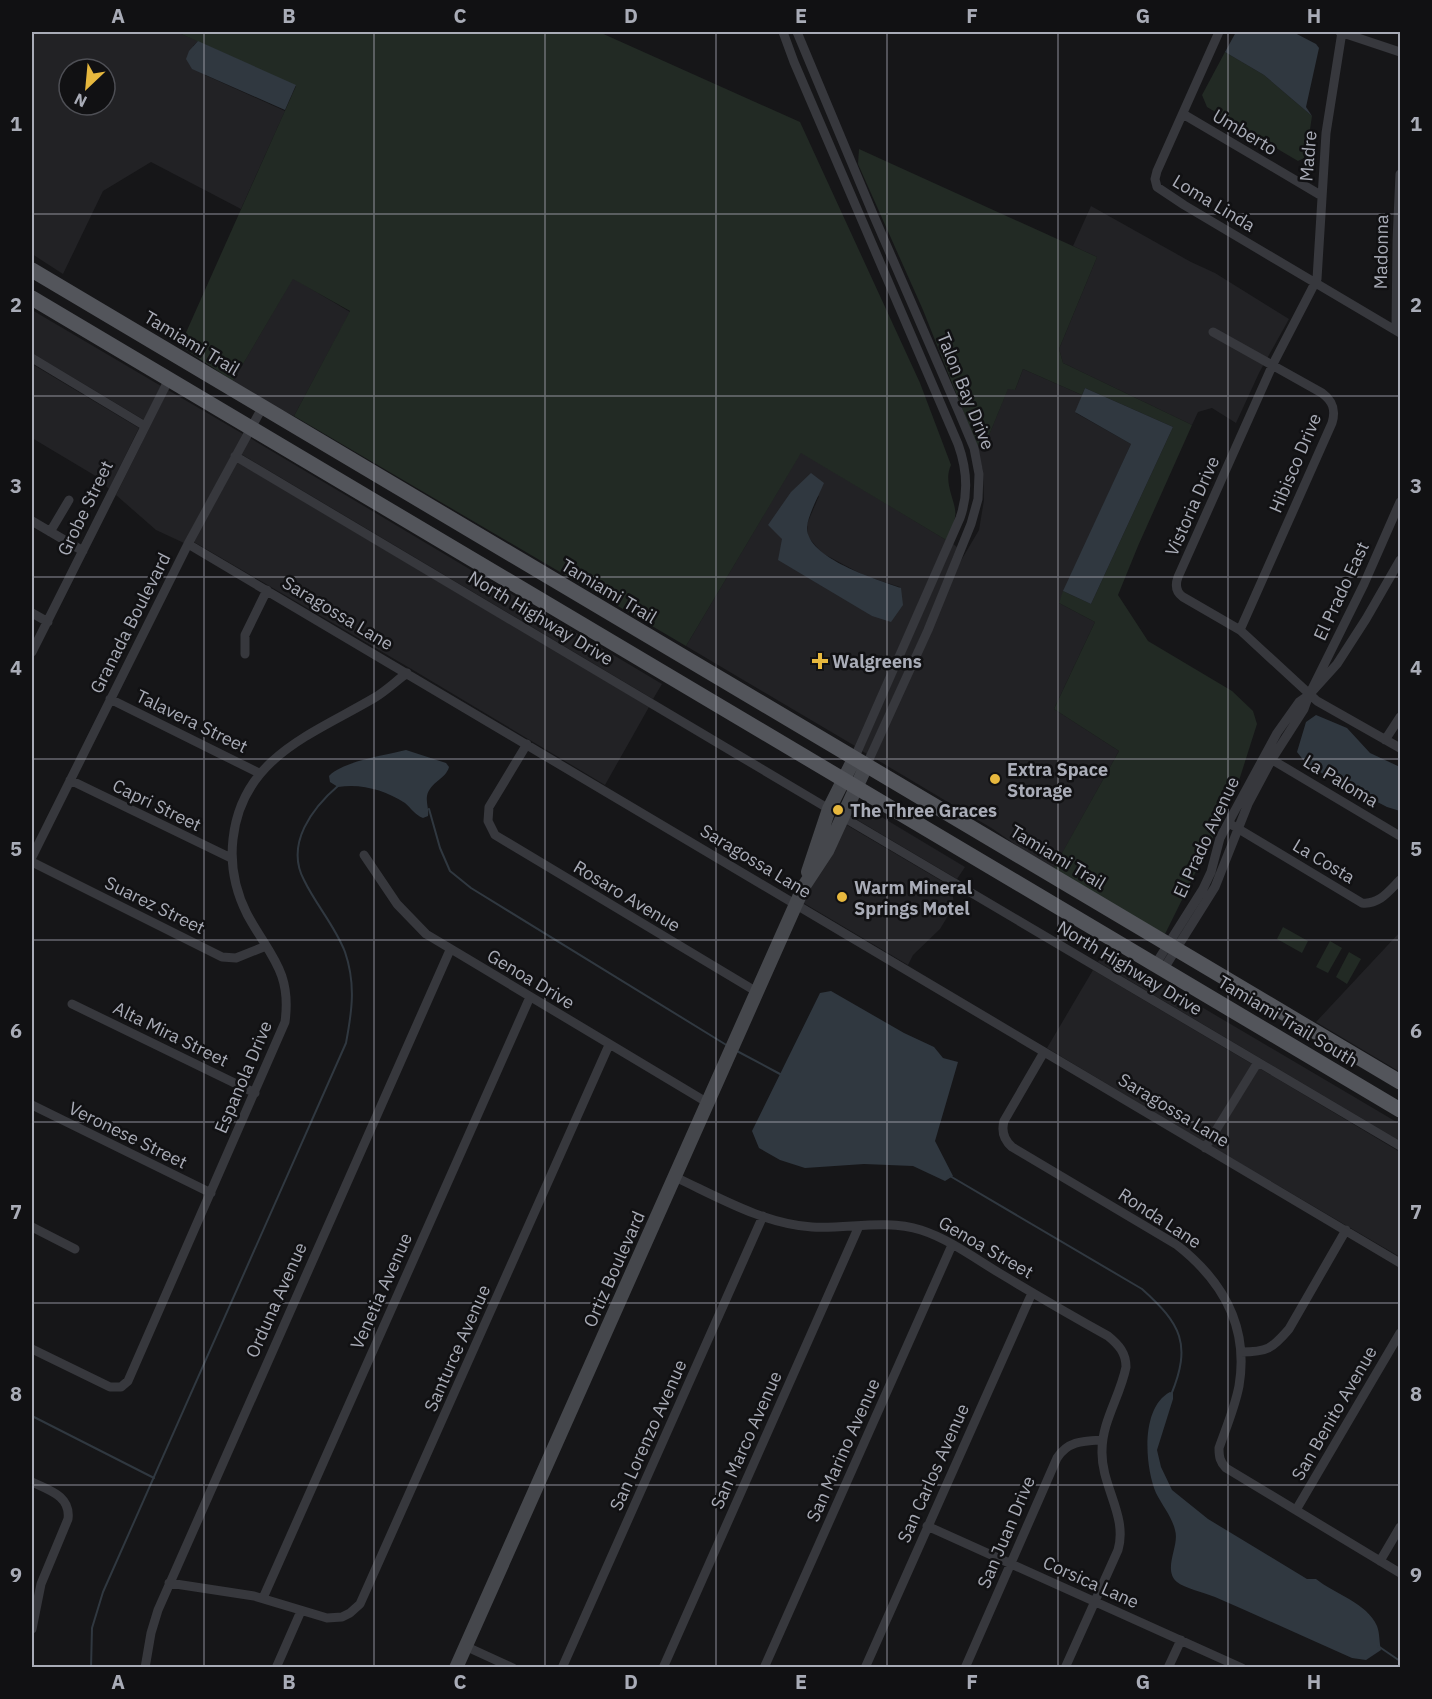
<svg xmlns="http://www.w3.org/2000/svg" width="1432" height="1699" font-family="'IBM Plex Sans',sans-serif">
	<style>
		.built { fill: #222225; fill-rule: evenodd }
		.green { fill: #222a24 }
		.water { fill: #303840 }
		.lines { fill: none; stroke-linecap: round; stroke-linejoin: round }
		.stream { stroke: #303840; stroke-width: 2 }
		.street { stroke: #37383d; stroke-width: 9 }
		.secondary { stroke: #45474c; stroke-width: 14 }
		.primary { stroke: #53555b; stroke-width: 15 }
		.grid { fill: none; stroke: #a9acb7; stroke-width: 1.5; stroke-opacity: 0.55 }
		.poi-dot { fill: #e7b83e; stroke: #111113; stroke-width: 2 }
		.labels { text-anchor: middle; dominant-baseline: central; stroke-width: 5; stroke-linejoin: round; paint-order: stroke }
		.street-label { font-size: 18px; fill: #a9acb7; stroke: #111113 }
		.poi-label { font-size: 18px; font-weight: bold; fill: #a9acb7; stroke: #111113; text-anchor: start }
		.neatline { fill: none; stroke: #a9acb7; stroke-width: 2 }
		.grid-label { font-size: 20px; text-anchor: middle; font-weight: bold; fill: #a9acb7 }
	</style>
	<rect width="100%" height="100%" fill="#161618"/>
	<!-- built -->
	<path class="built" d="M32 32H177L198 41 193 46 205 75 285 111 241 209 151 162 103 191 63 274 32 254ZM69 69H105V105H69Z
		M1091 206 1191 262 1215 273 1289 319 1259 373 1236 423 1212 408 1198 412 1192 425 1063 363 1059 349 1097 257 1073 246Z
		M293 278 350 312 294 416 268 404 233 381Z
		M32 310 161 386 144 420 32 353Z
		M32 364 139 428 109 489 104 484V481L32 438Z
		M1023 369 1082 395 1076 413 1131 444 1059 603 1095 622 1054 709 1119 751 1054 868 1046 866 993 829 874 758 959 564 979 530 984 500 983 471 977 446 985 445 1008 388 1015 390Z
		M168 390 243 434 184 543 156 530 116 495Z
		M250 438 662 684 653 699 241 454Z
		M801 452 946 540 855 746 686 646ZM819 496 807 524 808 537 822 553 865 576 900 587 872 616 768 525Z
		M237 462 649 707 605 785 408 667 194 542Z
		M953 544 957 547 924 629 867 754 862 751Z
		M855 801 965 867 957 879 849 815Z
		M845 824 952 887 954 906 940 929 913 955 908 965 802 902Z
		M1400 932V1072L1316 1022Z
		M1105 950 1400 1124V1141L1098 962Z
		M1093 970 1252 1064 1204 1142 1047 1048Z
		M1259 1068 1400 1152V1257L1211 1146Z"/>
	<!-- green -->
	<path class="green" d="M177 32H599L800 122 920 383 951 465C942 484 958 503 955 517 954 525 949 533 946 540L801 453 686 646 294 416 350 311 293 279 233 381 180 346 296 86Z
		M1225 52 1264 75 1312 116 1308 143 1304 158 1298 161 1207 107 1202 95Z
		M859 149 1097 257 1059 349 1063 363 1192 425 1138 546 1118 595 1148 641 1232 691 1253 711 1257 724 1235 793 1165 934 1052 871 1119 751 1054 709 1095 622 1059 603 1063 591 1091 604 1173 427 1085 388 1082 395 1023 369 1015 390 1008 389 985 445 977 446 923 310 858 164Z
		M1283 927 1308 941 1302 953 1277 939Z
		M1330 941 1342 948 1328 973 1316 967Z
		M1349 952 1361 959 1347 984 1336 977Z"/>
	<!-- water -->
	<path class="water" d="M1236 32H1293L1316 44 1319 48 1306 107 1312 116 1264 75 1225 52Z
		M198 41 296 85 285 110 192 69 186 59 189 51Z
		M1085 388 1173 427 1091 604 1063 591 1131 444 1075 412Z
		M811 473 824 483C819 495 808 515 807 527 806 558 876 579 901 588L903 605 891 622 872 616 778 560 782 539 768 525 791 492Z
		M1316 715 1347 728 1370 753 1400 767V811L1387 807 1308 766 1297 752 1306 722Z
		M406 750 446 763 449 767C446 779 430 782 427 796 426 803 429 809 428 816L423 818C415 815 411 808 405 803 385 790 361 783 338 787L330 782 329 776C343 761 386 755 406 750Z
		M831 991 904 1033 934 1047 943 1058 958 1062 935 1141 953 1176 945 1181 913 1166 864 1164 805 1168 780 1160 759 1148 752 1131 820 993Z
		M1170 1392 1173 1393V1399L1157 1450 1161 1467 1172 1490 1208 1519 1307 1579H1316C1335 1594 1367 1603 1377 1626 1380 1634 1379 1642 1381 1650L1366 1660 1352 1658C1307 1638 1261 1617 1215 1597 1205 1593 1184 1588 1177 1582 1162 1569 1180 1546 1175 1530 1172 1517 1162 1505 1156 1493 1145 1467 1140 1408 1170 1392Z"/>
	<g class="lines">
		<!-- stream -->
		<path class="stream" d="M429 809 440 848 450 871 471 888 728 1046
			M735 1050 780 1074
			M950 1176 1142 1289C1181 1324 1192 1344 1171 1395
			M32 1416 154 1478
			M1378 1646 1400 1661
			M91 1668 92 1628 103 1592 346 1043C352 1011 356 984 345 952 335 926 316 905 304 880 285 844 312 808 339 785"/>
		<!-- street -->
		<path class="street" d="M783 32 794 62 958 444C967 469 969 493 960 518L854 759
			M797 32 873 214 958 410 974 448 979 474 978 499 971 524 928 630 866 766
			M1219 32 1157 171 1155 179 1157 187 1184 205 1400 333
			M1340 32 1400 52
			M1342 32 1326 133 1317 279 1273 364 1178 577C1175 585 1176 592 1183 597L1240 630 1317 701 1400 748
			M1183 114 1322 196
			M1396 330 1397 241 1400 174
			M1213 332 1322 393C1333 401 1336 410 1332 423L1240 630
			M32 358 145 426
			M235 456 829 809
			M32 521 83 551
			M50 532 69 500
			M188 544 1400 1263
			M32 613 48 622
			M32 652 169 379
			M245 654V635L267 590
			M110 699 259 773
			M1385 740 1400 717
			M527 744 489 807 488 821 495 835 757 992
			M1269 758 1400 836
			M70 780 231 858
			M843 817 1400 1146
			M1232 825 1362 903C1379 905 1389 891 1400 880
			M364 855 397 904 426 934 708 1103
			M32 857 188 544 262 408
			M32 862 222 957 236 958 266 946
			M1155 965 1203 889 1211 872 1220 838 1277 733 1299 702 1309 695 1337 664 1366 619 1400 560
			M1163 970 1215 887 1248 804 1272 759 1304 709 1309 695 1364 584 1400 502
			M72 1004 255 1093
			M1044 1052 1004 1121C1001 1132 1004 1140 1012 1147L1177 1245C1223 1281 1249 1327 1239 1386 1235 1407 1226 1428 1219 1448 1219 1457 1220 1462 1226 1468L1400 1573
			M32 1105 211 1193
			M1205 1148 1258 1062
			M675 1177C718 1197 764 1224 812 1227 849 1229 885 1219 921 1230 949 1239 976 1259 1001 1274 1036 1295 1072 1316 1108 1336 1119 1345 1126 1353 1126 1367 1120 1397 1102 1421 1102 1451 1101 1486 1128 1516 1118 1550L1065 1668
			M32 1227 75 1249
			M32 1349 110 1387H121L128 1381 285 1022C292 971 269 955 247 914 235 890 230 865 233 839 242 757 313 734 374 698 386 691 396 681 407 673
			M1241 1352C1267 1352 1272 1349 1289 1329L1346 1230
			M32 1482C49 1490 71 1496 68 1519L41 1584 32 1629
			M1296 1510 1400 1333
			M927 1526 1242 1668
			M1380 1561 1400 1527
			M169 1583 254 1596 327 1618 342 1617 350 1613 360 1604 609 1045
			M263 1598 530 997
			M465 1646 513 1668
			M145 1668 151 1633 158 1610 450 950
			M276 1668 301 1611
			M562 1668 763 1216
			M663 1668 859 1226
			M764 1668 952 1245
			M865 1668 1032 1293
			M965 1668 1057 1458C1068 1441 1083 1441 1102 1440
			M1168 1668 1181 1640"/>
		<!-- secondary -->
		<path class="secondary" d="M808 872 829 809 854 759
			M456 1668 796 904 804 886 827 851 866 766"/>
		<!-- primary -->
		<path class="primary" d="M32 270 1400 1082
			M32 298 1400 1110"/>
	</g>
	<!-- grid -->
	<path class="grid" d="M204 32V1668M374 32V1668M545 32V1668M716 32V1668M887 32V1668M1058 32V1668M1228 32V1668M32 214H1400M32 396H1400M32 577H1400M32 759H1400M32 940H1400M32 1122H1400M32 1303H1400M32 1485H1400"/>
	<!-- markers -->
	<g class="poi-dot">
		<path d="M817 652h6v6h6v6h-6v6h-6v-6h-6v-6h6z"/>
		<circle cx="995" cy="779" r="6"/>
		<circle cx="838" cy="810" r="6"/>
		<circle cx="842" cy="897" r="6"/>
	</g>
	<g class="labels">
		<!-- street labels -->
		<g class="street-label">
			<text transform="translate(1245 132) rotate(31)">Umberto</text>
			<text transform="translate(1308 156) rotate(-85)">Madre</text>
			<text transform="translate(1214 203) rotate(31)">Loma Linda</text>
			<text transform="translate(1381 252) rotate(-89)">Madonna</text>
			<text transform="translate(192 343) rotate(31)">Tamiami Trail</text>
			<text transform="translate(966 391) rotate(68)">Talon Bay Drive</text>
			<text transform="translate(1295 463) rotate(-67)">Hibisco Drive</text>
			<text transform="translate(1192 506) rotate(-66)">Vistoria Drive</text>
			<text transform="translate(85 508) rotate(-64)">Grobe Street</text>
			<text transform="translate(609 591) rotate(31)">Tamiami Trail</text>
			<text transform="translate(1341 591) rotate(-65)">El Prado East</text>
			<text transform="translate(338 613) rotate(31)">Saragossa Lane</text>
			<text transform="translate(541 618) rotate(31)">North Highway Drive</text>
			<text transform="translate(130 623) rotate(-63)">Granada Boulevard</text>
			<text transform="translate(192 721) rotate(26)">Talavera Street</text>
			<text transform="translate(1341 781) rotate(31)">La Paloma</text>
			<text transform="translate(157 805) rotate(26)">Capri Street</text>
			<text transform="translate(1206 837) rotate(-65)">El Prado Avenue</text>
			<text transform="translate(1058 857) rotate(31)">Tamiami Trail</text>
			<text transform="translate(756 861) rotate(31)">Saragossa Lane</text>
			<text transform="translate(1324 861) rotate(31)">La Costa</text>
			<text transform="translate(627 896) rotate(31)">Rosaro Avenue</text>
			<text transform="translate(155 905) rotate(26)">Suarez Street</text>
			<text transform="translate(1130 968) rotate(31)">North Highway Drive</text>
			<text transform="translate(531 979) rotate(31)">Genoa Drive</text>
			<text transform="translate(1288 1021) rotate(31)">Tamiami Trail South</text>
			<text transform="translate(171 1034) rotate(26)">Alta Mira Street</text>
			<text transform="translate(243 1077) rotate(-67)">Espanola Drive</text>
			<text transform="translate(1174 1110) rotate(31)">Saragossa Lane</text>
			<text transform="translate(128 1135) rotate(26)">Veronese Street</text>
			<text transform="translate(1160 1218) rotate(33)">Ronda Lane</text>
			<text transform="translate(986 1247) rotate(30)">Genoa Street</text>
			<text transform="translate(614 1269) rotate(-66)">Ortiz Boulevard</text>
			<text transform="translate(381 1291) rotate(-66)">Venetia Avenue</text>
			<text transform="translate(276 1300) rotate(-66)">Orduna Avenue</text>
			<text transform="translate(457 1348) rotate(-66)">Santurce Avenue</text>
			<text transform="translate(1334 1413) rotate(-60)">San Benito Avenue</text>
			<text transform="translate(648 1435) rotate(-66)">San Lorenzo Avenue</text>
			<text transform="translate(746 1440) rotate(-66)">San Marco Avenue</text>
			<text transform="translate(843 1450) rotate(-66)">San Marino Avenue</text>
			<text transform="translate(933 1473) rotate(-66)">San Carlos Avenue</text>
			<text transform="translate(1006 1532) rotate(-67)">San Juan Drive</text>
			<text transform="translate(1091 1582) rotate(24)">Corsica Lane</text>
		</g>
		<!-- poi labels -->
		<g class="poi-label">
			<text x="832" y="661">Walgreens</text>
			<text x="1007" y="769">Extra Space<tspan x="1007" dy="21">Storage</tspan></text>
			<text x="850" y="810">The Three Graces</text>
			<text x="854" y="887">Warm Mineral<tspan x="854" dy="21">Springs Motel</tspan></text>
		</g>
	</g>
	<!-- border -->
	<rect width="1432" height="1699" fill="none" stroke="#111113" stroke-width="66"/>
	<!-- north arrow -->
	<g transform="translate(87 87) rotate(206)"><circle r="28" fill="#111113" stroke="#4e4f55" stroke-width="1.5"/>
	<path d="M0-4.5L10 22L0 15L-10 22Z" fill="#e7b83e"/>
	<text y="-9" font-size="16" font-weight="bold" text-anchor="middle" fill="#a9acb7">N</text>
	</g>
	<rect x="33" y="33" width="1366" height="1633" class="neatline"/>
	<g class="grid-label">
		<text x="118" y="23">A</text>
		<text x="289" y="23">B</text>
		<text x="460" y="23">C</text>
		<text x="631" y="23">D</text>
		<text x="801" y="23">E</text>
		<text x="972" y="23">F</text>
		<text x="1143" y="23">G</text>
		<text x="1314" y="23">H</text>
		<text x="16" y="131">1</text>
		<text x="1416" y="131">1</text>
		<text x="16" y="312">2</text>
		<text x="1416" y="312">2</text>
		<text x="16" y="493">3</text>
		<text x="1416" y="493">3</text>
		<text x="16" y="675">4</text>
		<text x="1416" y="675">4</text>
		<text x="16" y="856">5</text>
		<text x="1416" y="856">5</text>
		<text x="16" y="1038">6</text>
		<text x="1416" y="1038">6</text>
		<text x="16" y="1219">7</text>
		<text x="1416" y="1219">7</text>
		<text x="16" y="1401">8</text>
		<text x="1416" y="1401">8</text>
		<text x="16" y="1582">9</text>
		<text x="1416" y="1582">9</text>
		<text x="118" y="1689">A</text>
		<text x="289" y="1689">B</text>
		<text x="460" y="1689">C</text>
		<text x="631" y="1689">D</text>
		<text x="801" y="1689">E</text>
		<text x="972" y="1689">F</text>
		<text x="1143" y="1689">G</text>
		<text x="1314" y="1689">H</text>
	</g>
</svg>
